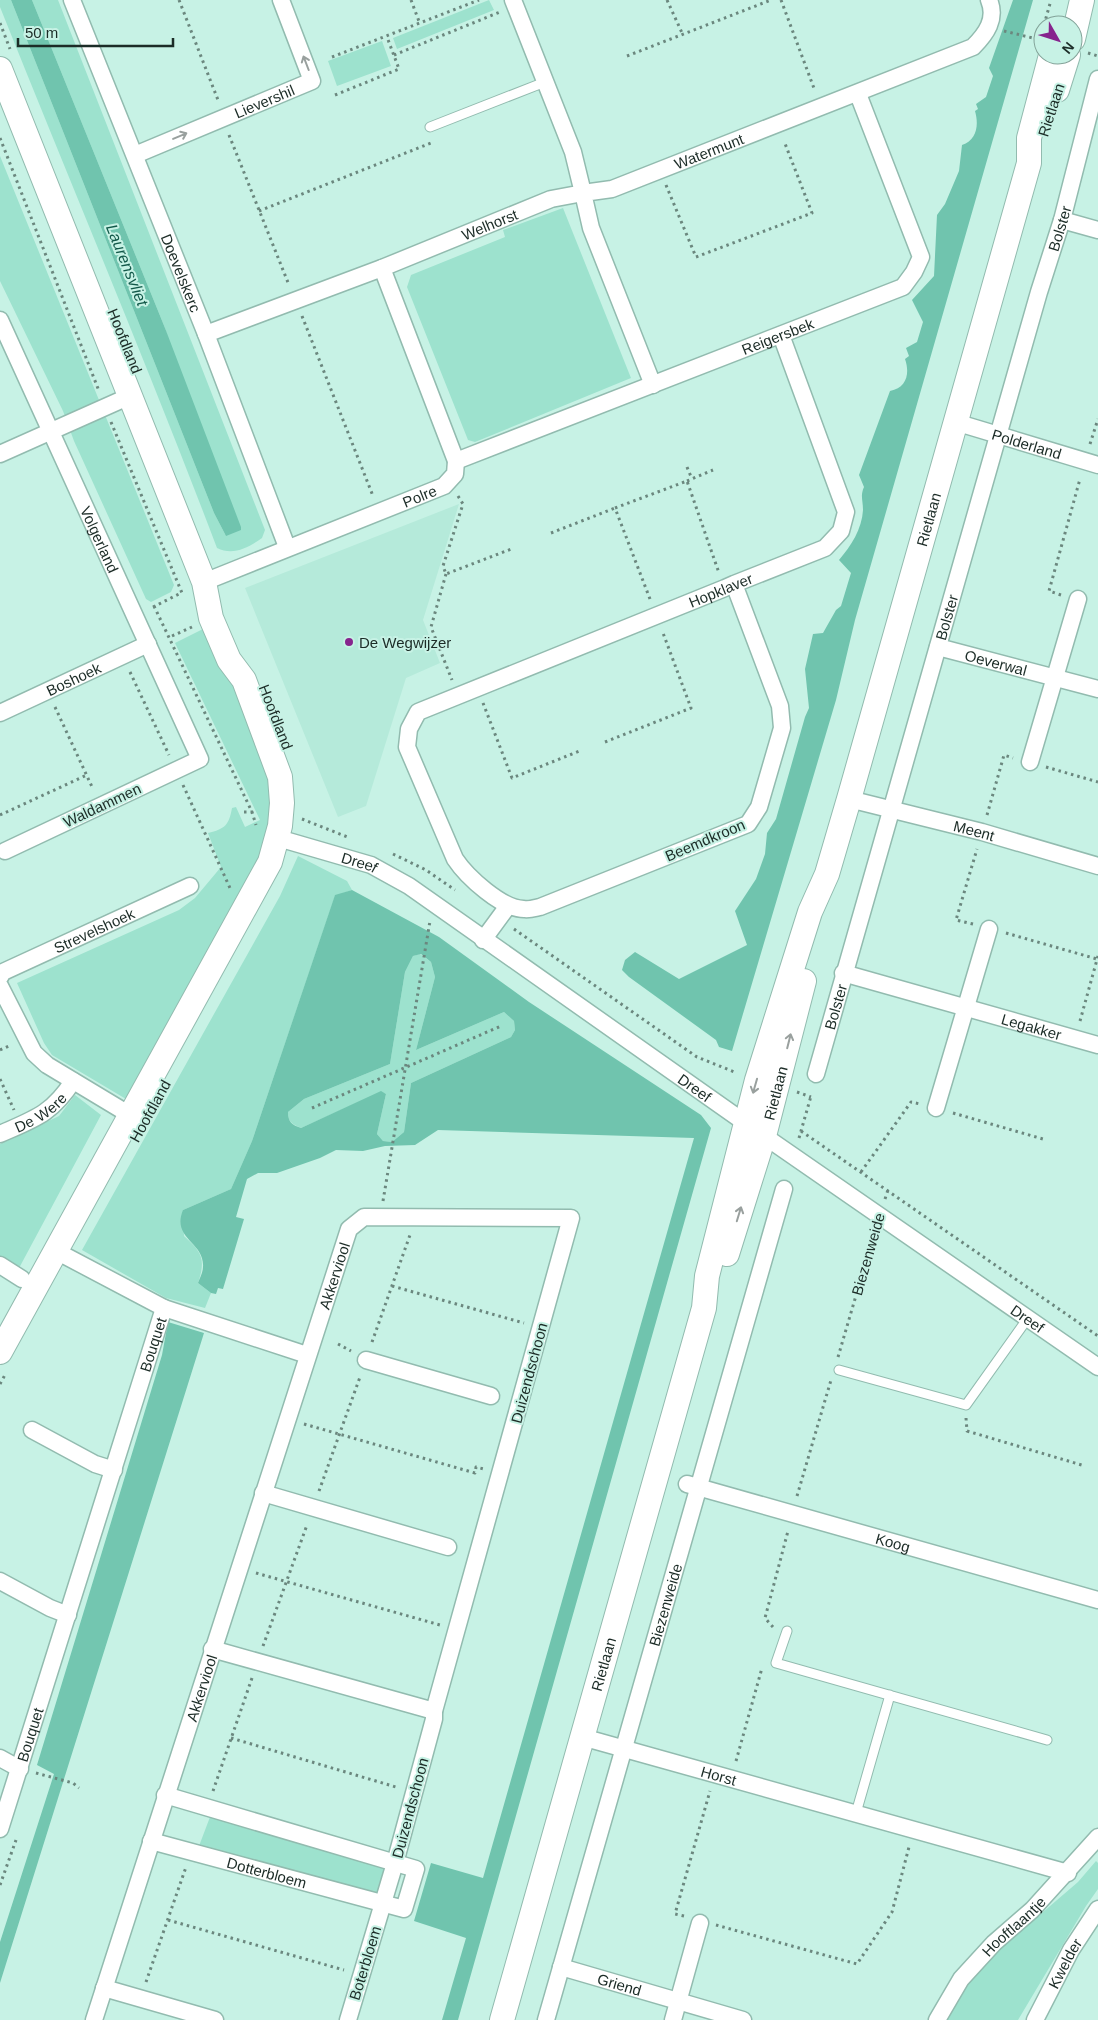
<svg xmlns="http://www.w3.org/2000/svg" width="1098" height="2020" font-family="Helvetica,sans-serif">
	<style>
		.built { fill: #b5eada }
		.green { fill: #9de2ce }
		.forest { fill: #73c6b0 }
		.water { fill: #70c4ae; fill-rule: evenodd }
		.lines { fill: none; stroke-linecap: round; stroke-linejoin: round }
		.lane-casing { stroke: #92bbaf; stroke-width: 11 }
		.street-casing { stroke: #92bbaf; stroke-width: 19 }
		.secondary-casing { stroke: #92bbaf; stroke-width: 26 }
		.path { stroke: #6b877e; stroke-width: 3; stroke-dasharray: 2.5 4; stroke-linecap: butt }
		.lane { stroke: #fff; stroke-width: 9 }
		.street { stroke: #fff; stroke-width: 16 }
		.secondary { stroke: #fff; stroke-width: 24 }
		.oneway { stroke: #99a09e }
		.poi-dot { fill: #86248d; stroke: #c7f2e5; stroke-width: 2 }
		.labels { text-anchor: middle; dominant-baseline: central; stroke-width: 4; stroke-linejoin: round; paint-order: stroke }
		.street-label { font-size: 15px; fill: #1c2c27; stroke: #c7f2e5 }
		.poi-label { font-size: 15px; fill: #1c2c27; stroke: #c7f2e5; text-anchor: start }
		.water-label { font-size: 16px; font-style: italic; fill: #125849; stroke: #c7f2e5 }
	</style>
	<rect width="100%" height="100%" fill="#c7f2e5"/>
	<!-- built -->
	<path class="built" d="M459 504 423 620 440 663 406 678 366 806 338 817 245 588Z"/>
	<!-- green -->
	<path class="green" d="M0 0H11L214 513 226 536 165 328 32 0H58L265 530 262 538C248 548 233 556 217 548 148 366 72 187 0 7Z
		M489 0 494 10 397 49 393 38Z
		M382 41 391 66 337 86 328 61Z
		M0 156 174 585 171 592 151 602 146 599 74 441 63 411 0 281Z
		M563 208 631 378 475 442 468 440 407 287 411 275 505 237 503 230Z
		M207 627 254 731 271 777 274 801 264 850 126 1099 52 1055 44 1043 17 983 179 910 195 898 221 867 208 833C225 829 229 825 232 808L236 807 245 827 260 820 175 643Z
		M298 856 347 881 352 890 335 896 252 1141 231 1189 183 1210 184 1236C202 1252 206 1259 198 1283L211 1293 205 1308 166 1298 82 1250 280 896Z
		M420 954 431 962 435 977 416 1050 504 1012 514 1021 515 1030 511 1037 411 1083 404 1132 392 1142 383 1141 377 1134 386 1094 381 1092 301 1128C292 1124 288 1122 288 1112L304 1099 390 1064 405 972 413 956Z
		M75 1095 101 1115 18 1270 0 1259V1144L59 1116Z
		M210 1817 388 1867 379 1896 199 1846Z
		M1096 1861 1098 1863V1889L1086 1906 1018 2020H944L978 1968 1078 1882Z"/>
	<!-- forest -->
	<path class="forest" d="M168 1322 204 1333 0 1983V1942L54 1774 37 1765 162 1355Z"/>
	<!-- water -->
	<path class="water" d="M11 0H32L165 328 241 527V530L226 536 214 513Z
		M1013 0H1033L855 620 836 700 732 1051 719 1047 716 1040 629 977 622 970 625 960 635 952 679 979 747 945 735 911 756 879 765 854 767 833 776 819 805 717 809 708 805 669 813 634 823 633 836 610 841 606 851 573 839 560C851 546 862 529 863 510 863 500 860 496 864 487L859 475 890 391C907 388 910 373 905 359L909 356 906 348 917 342 923 322 912 300 934 276 937 215 945 204 959 171 962 145C977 140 979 125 975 111L978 109 976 104 986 97 993 76 989 68Z
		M352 890 439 937 529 1002 701 1115 711 1128 458 2020H442L466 1938 414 1921 431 1863 483 1878 694 1138 438 1130 415 1145 385 1146 363 1151 336 1150 320 1158 277 1173H258L247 1179 236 1217 244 1219 223 1289 218 1288 216 1294 211 1293 198 1283C200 1278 203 1272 203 1267 205 1242 171 1239 183 1210L231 1189 252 1141 335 895ZM421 954 431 962 435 977 416 1050 504 1012 514 1021 515 1030 511 1037 411 1083 404 1132 392 1142 383 1141 377 1134 386 1094 381 1091 301 1128C292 1125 288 1122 288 1112L304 1099 390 1064 405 972 413 956Z"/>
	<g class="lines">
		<!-- lane casing -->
		<g class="lane-casing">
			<path id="lane" d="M430 127 545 82
				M839 1370 966 1405 1028 1318
				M787 1631 776 1663 1047 1740
				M856 1813 890 1695"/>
		</g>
		<!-- street casing -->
		<g class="street-casing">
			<g id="street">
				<path id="s1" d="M72 0 206 334 287 547"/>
				<path id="s2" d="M135 155 312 81 281 0"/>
				<path d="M1062 220 1098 230"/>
				<path id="s3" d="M0 320 200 759 5 851"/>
				<path id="s4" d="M206 334 382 268 551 199 583 193 573 152 513 0"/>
				<path id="s5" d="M653 385 591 228 583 193 612 189 973 47C986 34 997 19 989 0"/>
				<path id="s6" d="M955 422 1098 465"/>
				<path d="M0 454 130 396"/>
				<path id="s7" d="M456 461 903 287 914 272 921 257 858 94"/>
				<path id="s8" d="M204 582 444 486 455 474 456 461 382 268"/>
				<path id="s9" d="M734 584 780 706 782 728 759 807 748 824 540 907C535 908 529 910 524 909 502 909 467 877 455 859L407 747 409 729 418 712 725 588 734 584 825 548 841 531 846 512 781 335"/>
				<path id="s10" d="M938 647 1098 689"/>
				<path id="s11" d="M0 713 148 644"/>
				<path d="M1030 762 1078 599"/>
				<path id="s12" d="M849 799 982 832 1098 866"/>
				<path id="s13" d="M278 838 371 865 409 886 744 1122 1098 1367"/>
				<path d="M483 940 508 906"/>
				<path id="s14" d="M843 973 1098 1045"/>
				<path id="s15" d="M0 977 3 972 190 886"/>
				<path d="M0 986 34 1053 47 1065 130 1115"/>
				<path id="s16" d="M816 1074 1039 292 1062 220 1098 79"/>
				<path d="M936 1108 989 929"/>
				<path id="s17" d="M0 1134C34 1119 52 1114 73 1081"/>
				<path d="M0 1265 22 1279"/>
				<path d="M164 1308 307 1355"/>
				<path d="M366 1360 491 1396"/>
				<path d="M32 1430 95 1464 114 1470"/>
				<path id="s18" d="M687 1484 1098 1600"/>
				<path d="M263 1493 448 1547"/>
				<path d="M0 1581 50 1608 68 1615"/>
				<path d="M212 1649 434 1711"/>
				<path id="s19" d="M582 1737 1068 1873"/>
				<path d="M0 1758 20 1769"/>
				<path id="s20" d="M0 1829 164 1308 56 1251"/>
				<path id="s21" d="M151 1841 404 1909 416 1869 165 1795"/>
				<path id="s22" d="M561 1967 743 2020"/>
				<path d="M104 1988 215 2020"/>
				<path id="s23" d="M94 2020 349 1229 364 1217 571 1218 434 1711V1719L395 1863 348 2020"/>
				<path id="s24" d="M546 2020 784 1189"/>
				<path d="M673 2020 700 1923"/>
				<path id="s25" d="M937 2020 961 1979 994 1943 1032 1910 1098 1837"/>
				<path id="s26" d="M1035 2020 1071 1950 1098 1909"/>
			</g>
		</g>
		<!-- secondary casing -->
		<g class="secondary-casing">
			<g id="secondary">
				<path d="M1073 39 1082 0"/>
				<path d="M0 69 204 582 211 618 229 660 244 680 280 777 282 803 280 826 270 862 0 1352"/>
				<path d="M1057 90 1068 55"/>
				<path id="s27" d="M727 1254 764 1136 804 981"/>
				<path id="s28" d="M502 2020 704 1308 707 1276 757 1080 810 912 827 874 849 799 1029 163V138L1051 55"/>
			</g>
		</g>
		<!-- path -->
		<path class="path" d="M179 0 218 100
			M411 0 420 24
			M667 0 683 35
			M781 0 815 91
			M0 23 10 49
			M1044 25 1051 0
			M1004 31 1037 39
			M1040 37 1043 28
			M1088 53 1098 56
			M394 55 500 12
			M627 56 771 0
			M332 57 479 0
			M335 95 399 69 387 37
			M229 135 289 285
			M0 138 99 391
			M666 185 696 257 812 213 784 141
			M259 211 431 143
			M302 316 373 496
			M111 422 182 593
			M1090 444 1098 419
			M687 467 692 479
			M687 481 713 470
			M458 496 463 504 443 566 446 574 514 548
			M551 533 615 508
			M446 574 431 627 452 680
			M1061 595 1049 591 1080 479
			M650 599 615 508 687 481 719 573
			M154 606 252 812 256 825
			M153 607 181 593
			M172 636 192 627
			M130 672 169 755
			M483 703 512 778 582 750
			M55 707 93 789
			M605 742 691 708 663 633
			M1046 767 1098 782
			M183 785 230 888
			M244 812H254
			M0 815 87 775
			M987 815 1004 755 1013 758
			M302 819 350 838
			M393 854 426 870 455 890
			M973 924 956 920 977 849
			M514 929 697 1057 737 1073
			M1006 933 1097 959
			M1080 1021 1098 956
			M0 1050 11 1045
			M0 1079 14 1110
			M797 1092 811 1097
			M312 1108 501 1026
			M953 1113 1043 1139
			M801 1131 1098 1336
			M799 1138 811 1096
			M861 1172 911 1102 920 1104
			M885 1199 888 1190
			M383 1201 430 921
			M392 1286 524 1323
			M372 1342 410 1235
			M338 1344 351 1351
			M838 1357 874 1234
			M0 1384 6 1373
			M966 1418 967 1431 1085 1466
			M304 1424 475 1473 476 1467 484 1469
			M319 1491 360 1377
			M797 1496 831 1380
			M256 1573 440 1625
			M773 1627 765 1618 788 1531
			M263 1646 307 1525
			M231 1738 396 1787
			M736 1761 762 1668
			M36 1773 73 1783 79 1788
			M213 1791 252 1678
			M0 1885 16 1840
			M684 1916 675 1914 710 1791
			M168 1920 344 1970
			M716 1925 857 1964 892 1912 909 1847
			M146 1982 186 1867"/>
		<!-- lane -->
		<use href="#lane" class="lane"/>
		<!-- street -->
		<use href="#street" class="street"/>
		<!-- secondary -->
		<use href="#secondary" class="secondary"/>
	</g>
	<!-- one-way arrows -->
	<defs><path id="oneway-shaft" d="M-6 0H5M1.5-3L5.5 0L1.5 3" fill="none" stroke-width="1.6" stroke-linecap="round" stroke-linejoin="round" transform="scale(1.25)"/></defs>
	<g class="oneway">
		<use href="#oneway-shaft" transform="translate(306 63) rotate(-111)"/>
		<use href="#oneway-shaft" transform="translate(180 136) rotate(-23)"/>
		<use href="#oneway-shaft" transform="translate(789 1041) rotate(-76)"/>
		<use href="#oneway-shaft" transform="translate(755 1086) rotate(106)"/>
		<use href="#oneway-shaft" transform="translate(739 1214) rotate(-73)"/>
	</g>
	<!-- markers -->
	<circle class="poi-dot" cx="349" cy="642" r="5"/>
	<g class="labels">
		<!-- street labels -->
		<g class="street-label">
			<text stroke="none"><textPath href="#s2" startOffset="140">Lievershil</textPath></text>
			<text transform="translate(1051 110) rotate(-72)">Rietlaan</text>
			<text stroke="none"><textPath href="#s5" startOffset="338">Watermunt</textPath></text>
			<text stroke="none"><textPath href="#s4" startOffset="304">Welhorst</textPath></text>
			<text stroke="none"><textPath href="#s16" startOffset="880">Bolster</textPath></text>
			<text stroke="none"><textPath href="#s1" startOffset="294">Doevelskerc</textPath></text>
			<text stroke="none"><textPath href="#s7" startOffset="345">Reigersbek</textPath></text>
			<text transform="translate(125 341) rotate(68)">Hoofdland</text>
			<text stroke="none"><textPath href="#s6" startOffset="75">Polderland</textPath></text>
			<text stroke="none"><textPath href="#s8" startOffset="232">Polre</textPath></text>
			<text stroke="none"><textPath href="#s28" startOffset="1561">Rietlaan</textPath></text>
			<text stroke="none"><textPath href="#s3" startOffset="241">Volgerland</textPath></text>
			<text stroke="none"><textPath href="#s9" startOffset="1068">Hopklaver</textPath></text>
			<text stroke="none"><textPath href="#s16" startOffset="475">Bolster</textPath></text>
			<text stroke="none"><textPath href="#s10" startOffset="60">Oeverwal</textPath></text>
			<text stroke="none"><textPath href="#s11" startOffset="81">Boshoek</textPath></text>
			<text transform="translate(276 717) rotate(69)">Hoofdland</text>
			<text transform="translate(102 805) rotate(-25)">Waldammen</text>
			<text stroke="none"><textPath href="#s12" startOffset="129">Meent</textPath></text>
			<text transform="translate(705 840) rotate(-23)">Beemdkroon</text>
			<text stroke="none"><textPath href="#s13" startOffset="85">Dreef</textPath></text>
			<text stroke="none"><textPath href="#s15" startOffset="106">Strevelshoek</textPath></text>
			<text stroke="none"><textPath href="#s16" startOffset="70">Bolster</textPath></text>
			<text stroke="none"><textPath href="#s14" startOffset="196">Legakker</textPath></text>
			<text stroke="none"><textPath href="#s13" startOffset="490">Dreef</textPath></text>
			<text stroke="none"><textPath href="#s27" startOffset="168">Rietlaan</textPath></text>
			<text stroke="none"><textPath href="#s17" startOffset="46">De Were</textPath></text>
			<text transform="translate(150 1111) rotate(-61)">Hoofdland</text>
			<text transform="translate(868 1254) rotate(-74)">Biezenweide</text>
			<text stroke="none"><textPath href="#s23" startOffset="782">Akkerviool</textPath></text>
			<text stroke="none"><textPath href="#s13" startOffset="895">Dreef</textPath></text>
			<text stroke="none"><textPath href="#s20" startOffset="508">Bouquet</textPath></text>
			<text transform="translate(529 1373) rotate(-75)">Duizendschoon</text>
			<text stroke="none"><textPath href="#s18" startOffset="214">Koog</textPath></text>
			<text stroke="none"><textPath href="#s24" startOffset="432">Biezenweide</textPath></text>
			<text stroke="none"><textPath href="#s28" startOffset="370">Rietlaan</textPath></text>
			<text stroke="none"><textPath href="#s23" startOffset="349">Akkerviool</textPath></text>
			<text stroke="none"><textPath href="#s20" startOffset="99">Bouquet</textPath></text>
			<text stroke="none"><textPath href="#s19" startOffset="142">Horst</textPath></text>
			<text transform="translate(410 1808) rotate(-75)">Duizendschoon</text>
			<text stroke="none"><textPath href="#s21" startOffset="120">Dotterbloem</textPath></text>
			<text stroke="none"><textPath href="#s25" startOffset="122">Hooftlaantje</textPath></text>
			<text transform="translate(365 1963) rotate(-73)">Boterbloem</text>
			<text stroke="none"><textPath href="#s26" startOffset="64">Kwelder</textPath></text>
			<text stroke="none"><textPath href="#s22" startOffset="61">Griend</textPath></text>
		</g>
		<!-- poi labels -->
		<g class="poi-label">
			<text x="359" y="642">De Wegwijzer</text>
		</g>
		<!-- water labels -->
		<g class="water-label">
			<text transform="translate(127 265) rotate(68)">Laurensvliet</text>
		</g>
	</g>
	<!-- north arrow -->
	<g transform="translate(1058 40) rotate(129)"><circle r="24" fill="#c7f2e5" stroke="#83a399"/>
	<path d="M0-4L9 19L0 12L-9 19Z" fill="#86248d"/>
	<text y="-8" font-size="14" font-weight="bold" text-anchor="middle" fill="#1c2c27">N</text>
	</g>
	<!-- scale -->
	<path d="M18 38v8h155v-8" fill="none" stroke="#1c2c27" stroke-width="2.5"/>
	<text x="25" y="38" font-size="15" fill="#1c2c27" stroke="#c7f2e5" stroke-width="4" paint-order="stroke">50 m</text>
</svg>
